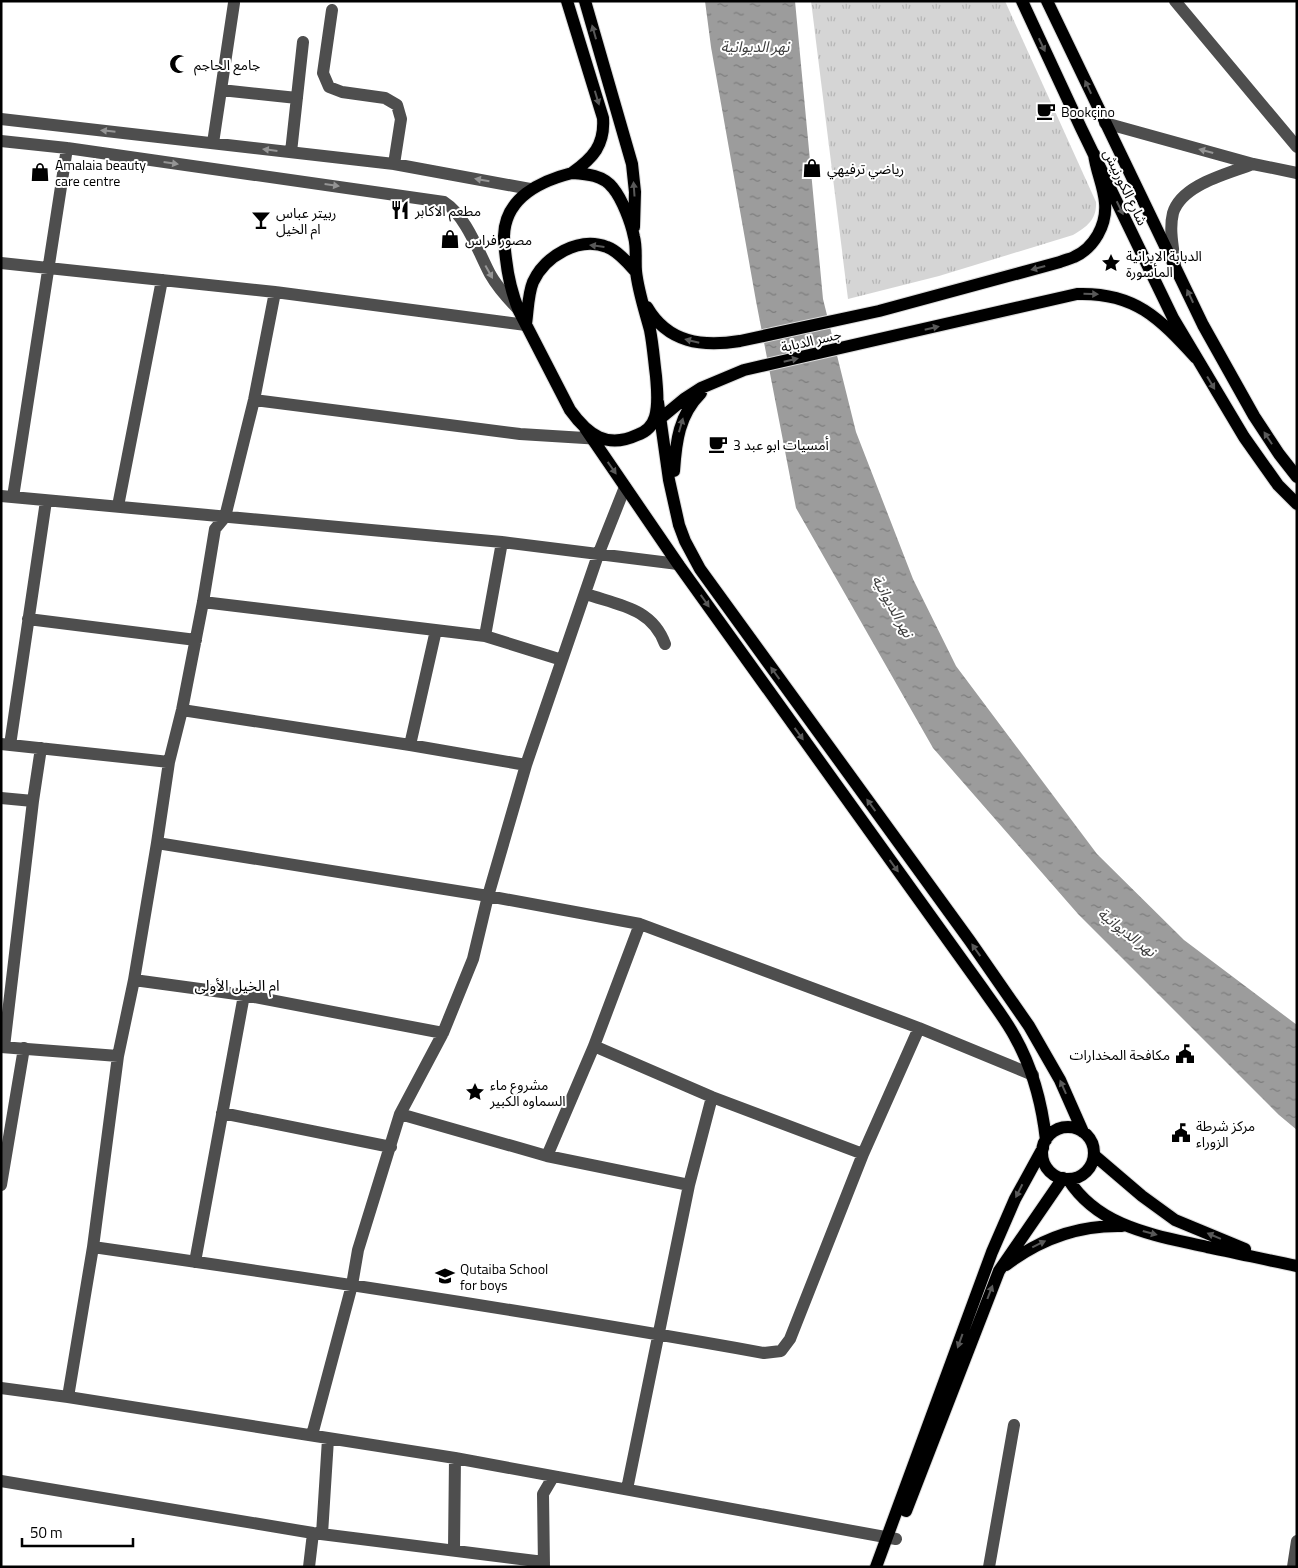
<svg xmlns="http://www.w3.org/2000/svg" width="1298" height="1568" font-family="'Titillium Web','Noto Sans Arabic',sans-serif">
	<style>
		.park { fill: url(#park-tufts) }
		.water { fill: url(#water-ripples) }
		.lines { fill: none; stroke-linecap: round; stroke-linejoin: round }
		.major-casing { stroke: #dbdbdb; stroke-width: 14 }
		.minor { stroke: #4e4e4e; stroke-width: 12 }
		.major { stroke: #000; stroke-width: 12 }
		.oneway { fill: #595959 }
		.oneway2 { fill: #959595 }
		.labels { text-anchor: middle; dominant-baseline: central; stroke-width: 4; stroke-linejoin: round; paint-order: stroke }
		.poi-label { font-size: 14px; fill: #000; stroke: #fff; text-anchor: start }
		.street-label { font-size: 14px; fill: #000; stroke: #fff }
		.water-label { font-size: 15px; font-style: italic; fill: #3d3d3d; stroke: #fff }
		.neighbourhood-label { font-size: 15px; fill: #000; stroke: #fff }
	</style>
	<defs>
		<pattern id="park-tufts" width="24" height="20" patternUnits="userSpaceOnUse" patternTransform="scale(1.25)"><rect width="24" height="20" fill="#d5d5d5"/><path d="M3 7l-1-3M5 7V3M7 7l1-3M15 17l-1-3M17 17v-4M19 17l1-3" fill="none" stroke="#b5b5b5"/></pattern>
		<pattern id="water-ripples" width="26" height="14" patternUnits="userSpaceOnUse" patternTransform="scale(1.25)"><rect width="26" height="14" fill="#9c9c9c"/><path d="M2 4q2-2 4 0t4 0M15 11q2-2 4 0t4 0" fill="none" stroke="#7d7d7d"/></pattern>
	</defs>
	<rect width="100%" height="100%" fill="#fff"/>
	<!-- park -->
	<path class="park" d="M811 1H1005L1096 202C1097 219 1087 227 1073 235L939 276 848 299Z"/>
	<!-- water -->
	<path class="water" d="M705 1H795L823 299 856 432 913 579 956 666 1097 854 1184 940 1297 1025V1130L1279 1115 1078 914 933 748 796 508 756 301 711 47Z"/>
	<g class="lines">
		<!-- major casing -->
		<g class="major-casing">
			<path id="major" d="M567 1 603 118C605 145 593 158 572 173
				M585 1 632 164 635 192 634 227
				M1022 1 1081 128 1173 318 1244 437 1278 485 1297 504
				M1047 1 1203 325 1254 416 1279 454 1297 477
				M572 173C587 174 603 175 613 188 622 199 631 222 634 237 637 248 635 260 636 271 638 291 645 311 650 330 653 345 654 361 656 376 657 389 659 403 655 417 652 427 646 432 637 435 607 449 588 435 570 410L519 311C512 294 508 277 506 259 505 251 504 243 504 236 505 198 540 181 572 173Z
				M647 307C668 343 702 347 740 341L879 311 1060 262C1064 260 1070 259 1074 257 1094 248 1107 225 1105 203 1104 187 1096 171 1094 154
				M526 324C528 310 528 294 533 282 545 256 579 236 607 247 618 251 628 263 636 272
				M658 402 669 480 679 525 685 541 700 569 970 941 1029 1026 1060 1080 1083 1132
				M655 423 684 399 701 388 744 370 1077 294C1135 292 1159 318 1196 358
				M585 428 678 564 983 989C994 1005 1006 1020 1015 1037 1033 1069 1042 1104 1046 1140
				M674 471C676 441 679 415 701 393
				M1042 1153a26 26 0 1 1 52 0a26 26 0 1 1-52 0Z
				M1094 1155 1142 1196 1175 1220 1245 1249
				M1068 1179C1099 1228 1155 1235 1207 1247 1237 1253 1267 1260 1297 1266
				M1006 1265C1040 1239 1080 1225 1122 1226
				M906 1511 999 1271 1063 1178
				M876 1567 992 1252 1015 1199 1043 1148"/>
		</g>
		<!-- minor -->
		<path class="minor" d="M1175 1 1297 147
			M332 10 323 73 329 87 342 92 385 98 397 105 401 119 394 164
			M221 90 297 98
			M1 119 394 164 530 189
			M1105 123 1253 164 1297 173
			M1 141 67 148 444 202C466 216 478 251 490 274 498 288 508 299 519 310
			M213 143 234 3
			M291 152 303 42
			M1 263 275 292 526 325
			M1175 263C1173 247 1169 229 1173 213 1182 184 1228 174 1253 164
			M254 400 520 434 601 439
			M1 496 502 542 678 564
			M13 497 67 148
			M118 506 162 280
			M586 594C619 605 652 608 665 644
			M203 602 485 636 562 660
			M28 619 196 640
			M485 636 502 542
			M182 710 410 745 526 765
			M1 744 169 762
			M10 745 46 501
			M410 745 436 630
			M1 798 33 801
			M157 843 488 896 640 924 919 1028 1033 1075
			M134 980 244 995 443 1033
			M594 1046 712 1097 863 1154
			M1 1047 118 1056
			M4 1047 33 801 41 748
			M222 1113 391 1147
			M400 1114 547 1156 689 1185
			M547 1156 594 1046 640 924
			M1 1185 24 1048
			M93 1247C317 1279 541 1313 764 1353L781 1351 790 1339 863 1154 919 1028
			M195 1262 244 995
			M1 1388 68 1397 455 1458 896 1539
			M68 1397 93 1247 118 1056 134 980 157 843 169 762 182 710 203 602 215 529 225 517 254 400 275 292
			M312 1435 352 1285 358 1250 400 1114 443 1033 473 959 488 896 526 765 598 555 625 487
			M1 1481 313 1533 544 1562
			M627 1489 689 1185 712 1097
			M322 1534 328 1439
			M454 1549 455 1458
			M309 1567 313 1533
			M544 1567 543 1494 553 1477
			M989 1567 1014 1425
			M1293 1567 1297 1541"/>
		<!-- major -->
		<use href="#major" class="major"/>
	</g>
	<!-- one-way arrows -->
	<defs><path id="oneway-solid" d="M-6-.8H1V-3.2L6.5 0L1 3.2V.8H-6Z" transform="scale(1.25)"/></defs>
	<g class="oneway">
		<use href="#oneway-solid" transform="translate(594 32) rotate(-106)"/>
		<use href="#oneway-solid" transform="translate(1042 45) rotate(65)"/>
		<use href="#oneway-solid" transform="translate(1088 87) rotate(-115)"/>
		<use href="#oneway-solid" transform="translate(597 98) rotate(73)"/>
		<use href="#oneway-solid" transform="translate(634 189) rotate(-94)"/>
		<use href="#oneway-solid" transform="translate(1120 208) rotate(64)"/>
		<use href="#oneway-solid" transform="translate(597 246) rotate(-173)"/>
		<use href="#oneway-solid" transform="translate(1038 268) rotate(165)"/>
		<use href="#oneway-solid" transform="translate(1091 294) rotate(1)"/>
		<use href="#oneway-solid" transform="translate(1190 296) rotate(-115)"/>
		<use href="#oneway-solid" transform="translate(932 328) rotate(-13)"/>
		<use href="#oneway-solid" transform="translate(692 341) rotate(-166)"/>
		<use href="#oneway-solid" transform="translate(791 360) rotate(-13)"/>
		<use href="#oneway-solid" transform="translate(1211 383) rotate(59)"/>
		<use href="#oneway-solid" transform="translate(681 425) rotate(-74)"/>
		<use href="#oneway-solid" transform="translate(1268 438) rotate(-123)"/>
		<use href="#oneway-solid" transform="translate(612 468) rotate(55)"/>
		<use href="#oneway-solid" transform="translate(705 601) rotate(55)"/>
		<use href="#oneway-solid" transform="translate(775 673) rotate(-126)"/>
		<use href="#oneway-solid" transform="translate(799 734) rotate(54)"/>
		<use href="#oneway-solid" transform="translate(871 805) rotate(-126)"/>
		<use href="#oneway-solid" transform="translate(894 866) rotate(54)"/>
		<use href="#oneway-solid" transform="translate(976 950) rotate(-125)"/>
		<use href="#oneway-solid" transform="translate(1063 1087) rotate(-114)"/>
		<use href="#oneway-solid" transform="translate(1019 1191) rotate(117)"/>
		<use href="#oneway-solid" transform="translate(1150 1233) rotate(15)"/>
		<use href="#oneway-solid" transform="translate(1214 1236) rotate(-157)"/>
		<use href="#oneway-solid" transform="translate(1039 1244) rotate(-26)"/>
		<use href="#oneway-solid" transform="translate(990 1292) rotate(-69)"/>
		<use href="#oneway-solid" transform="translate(960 1341) rotate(110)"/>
	</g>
	<g class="oneway2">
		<use href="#oneway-solid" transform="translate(108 131) rotate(-174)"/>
		<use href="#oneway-solid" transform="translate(270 150) rotate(-173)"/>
		<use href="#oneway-solid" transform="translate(1206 151) rotate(-165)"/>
		<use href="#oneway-solid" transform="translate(171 163) rotate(8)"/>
		<use href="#oneway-solid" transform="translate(482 180) rotate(-170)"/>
		<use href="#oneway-solid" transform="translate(332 185) rotate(8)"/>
		<use href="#oneway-solid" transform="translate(489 272) rotate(61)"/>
	</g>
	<!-- icons -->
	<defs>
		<g id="mosque-bare" transform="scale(1.5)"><path d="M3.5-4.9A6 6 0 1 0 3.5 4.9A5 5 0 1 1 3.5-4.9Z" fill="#000" stroke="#fff" stroke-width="2.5" paint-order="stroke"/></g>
		<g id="cafe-bare" transform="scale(1.5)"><path d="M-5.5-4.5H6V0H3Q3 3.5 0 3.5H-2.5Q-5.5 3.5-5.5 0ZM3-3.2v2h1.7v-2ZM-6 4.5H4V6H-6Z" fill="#000" stroke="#fff" stroke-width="2.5" paint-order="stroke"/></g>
		<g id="shop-bare" transform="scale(1.5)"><path d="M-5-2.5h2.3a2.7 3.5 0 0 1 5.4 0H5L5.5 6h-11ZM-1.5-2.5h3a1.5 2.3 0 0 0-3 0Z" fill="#000" stroke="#fff" stroke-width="2.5" paint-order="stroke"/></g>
		<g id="restaurant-bare" transform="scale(1.5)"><path d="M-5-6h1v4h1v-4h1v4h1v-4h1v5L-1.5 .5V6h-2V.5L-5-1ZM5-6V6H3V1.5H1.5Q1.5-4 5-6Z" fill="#000" stroke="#fff" stroke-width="2.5" paint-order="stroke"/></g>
		<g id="bar-bare" transform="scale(1.5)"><path d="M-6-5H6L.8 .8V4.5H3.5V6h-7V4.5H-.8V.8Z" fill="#000" stroke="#fff" stroke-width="2.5" paint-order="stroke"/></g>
		<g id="sight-bare" transform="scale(1.5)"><path d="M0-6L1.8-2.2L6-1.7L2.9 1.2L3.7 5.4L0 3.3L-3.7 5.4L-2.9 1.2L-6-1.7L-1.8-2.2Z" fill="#000" stroke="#fff" stroke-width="2.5" paint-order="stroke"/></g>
		<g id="civic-bare" transform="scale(1.5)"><path d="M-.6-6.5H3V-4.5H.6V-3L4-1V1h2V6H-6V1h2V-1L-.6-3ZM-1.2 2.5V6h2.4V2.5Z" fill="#000" stroke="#fff" stroke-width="2.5" paint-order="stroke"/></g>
		<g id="school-bare" transform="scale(1.5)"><path d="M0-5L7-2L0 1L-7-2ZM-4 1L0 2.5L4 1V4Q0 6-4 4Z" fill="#000" stroke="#fff" stroke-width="2.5" paint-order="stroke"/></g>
	</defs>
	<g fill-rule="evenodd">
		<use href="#mosque-bare" x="179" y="64"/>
		<use href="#cafe-bare" x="1046" y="111"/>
		<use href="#shop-bare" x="812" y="168"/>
		<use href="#shop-bare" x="40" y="172"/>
		<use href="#restaurant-bare" x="400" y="210"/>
		<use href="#bar-bare" x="261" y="220"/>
		<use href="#shop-bare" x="450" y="239"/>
		<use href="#sight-bare" x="1111" y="263"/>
		<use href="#cafe-bare" x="718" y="444"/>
		<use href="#civic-bare" x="1185" y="1054"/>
		<use href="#sight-bare" x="475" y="1092"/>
		<use href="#civic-bare" x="1181" y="1133"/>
		<use href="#school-bare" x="445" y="1276"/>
	</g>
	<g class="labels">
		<!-- poi labels -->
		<g class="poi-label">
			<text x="194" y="64">جامع الحاجم</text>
			<text x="1061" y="111">Bookçino</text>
			<text x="55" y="164">Amalaia beauty<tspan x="55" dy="16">care centre</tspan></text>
			<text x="827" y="168">رياضي ترفيهي</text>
			<text x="415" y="210">مطعم الاكابر</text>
			<text x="276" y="212">ربيتر عباس<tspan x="276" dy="16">ام الخيل</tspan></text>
			<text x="465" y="239">مصور فراس</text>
			<text x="1126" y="255">الدبابة الايرانية<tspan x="1126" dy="16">المأسورة</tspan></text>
			<text x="733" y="444">أمسيات ابو عبد 3</text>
			<text x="1170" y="1054" text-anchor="end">مكافحة المخدارات</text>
			<text x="490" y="1084">مشروع ماء<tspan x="490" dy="16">السماوه الكبير</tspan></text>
			<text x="1196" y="1125">مركز شرطة<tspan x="1196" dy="16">الزوراء</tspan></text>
			<text x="460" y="1268">Qutaiba School<tspan x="460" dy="16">for boys</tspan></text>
		</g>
		<!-- street labels -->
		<g class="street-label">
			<text transform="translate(1126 187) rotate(64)">شارع الكورنيش</text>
			<text transform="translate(811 340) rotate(-13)">جسر الدبابة</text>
		</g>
		<!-- water labels -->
		<g class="water-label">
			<text x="755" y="46">نهر الديوانية</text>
			<text transform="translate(893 606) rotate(61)">نهر الديوانية</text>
			<text transform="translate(1127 932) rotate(38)">نهر الديوانية</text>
		</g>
		<!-- neighbourhood labels -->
		<g class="neighbourhood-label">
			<text x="237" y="985">ام الخيل الأولى</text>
		</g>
	</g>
	<!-- border -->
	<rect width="1298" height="1568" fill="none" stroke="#000000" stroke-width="5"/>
	<!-- scale -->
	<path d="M22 1538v8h111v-8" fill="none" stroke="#000000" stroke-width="2.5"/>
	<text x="30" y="1538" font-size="15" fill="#000000" stroke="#ffffff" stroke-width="4" paint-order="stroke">50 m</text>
</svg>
